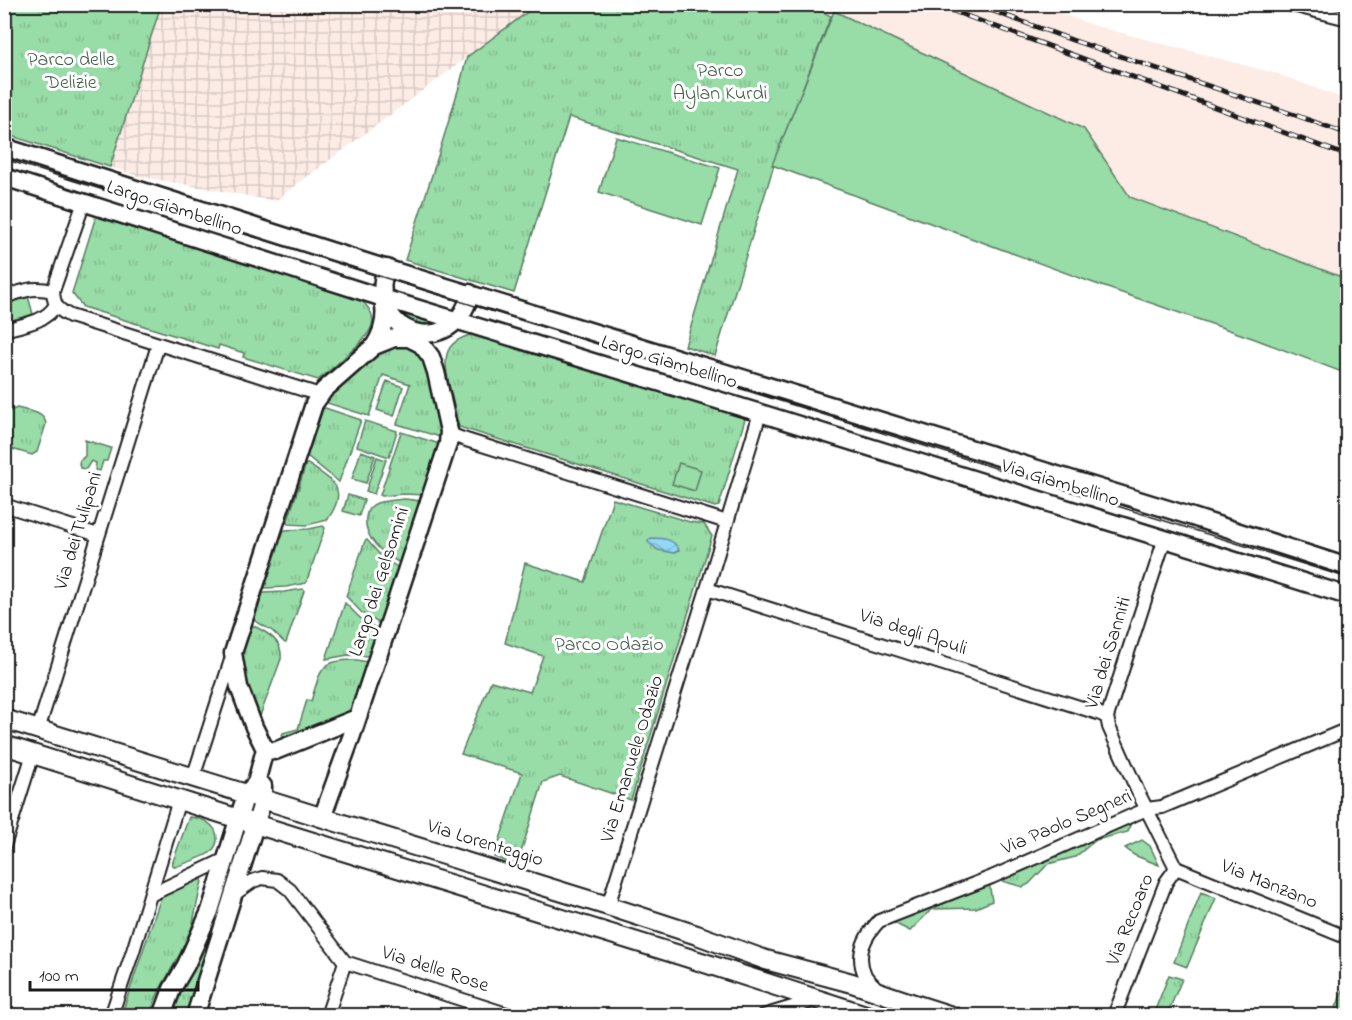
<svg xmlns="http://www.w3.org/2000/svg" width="1352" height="1020" font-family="'Indie Flower',sans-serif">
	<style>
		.built { fill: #fdece6 }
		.industrial { fill: url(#industrial-grid) }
		.grass { fill: url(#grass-tufts); stroke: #5a7c62; stroke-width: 1.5 }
		.pitch { fill: #98dca7; stroke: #5a7c62; stroke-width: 1.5 }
		.water { fill: url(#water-waves); stroke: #638c9e; stroke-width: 1.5 }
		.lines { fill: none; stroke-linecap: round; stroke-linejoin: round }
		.street-casing { stroke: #1c1c1c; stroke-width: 16 }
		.secondary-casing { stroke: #1c1c1c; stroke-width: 21 }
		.primary-casing { stroke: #1c1c1c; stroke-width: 22 }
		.street { stroke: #fff; stroke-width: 12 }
		.secondary { stroke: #fff; stroke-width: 16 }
		.primary { stroke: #fff; stroke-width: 18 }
		.tram { stroke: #1c1c1c; stroke-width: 1.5 }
		.rail-casing { stroke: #1c1c1c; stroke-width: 5 }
		.rail { stroke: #fff; stroke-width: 3; stroke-dasharray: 9; stroke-linecap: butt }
		.labels { text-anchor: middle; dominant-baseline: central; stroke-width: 6; stroke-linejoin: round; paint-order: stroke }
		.park-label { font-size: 20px; fill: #475f4d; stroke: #fff }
		.street-label { font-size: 20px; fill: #1c1c1c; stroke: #fff }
	</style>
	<defs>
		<pattern id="industrial-grid" width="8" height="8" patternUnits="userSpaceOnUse" patternTransform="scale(1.5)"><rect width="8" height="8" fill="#fdece6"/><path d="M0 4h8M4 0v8" fill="none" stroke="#d8cac5"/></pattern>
		<pattern id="grass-tufts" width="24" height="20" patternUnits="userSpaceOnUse" patternTransform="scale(1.5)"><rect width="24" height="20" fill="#98dca7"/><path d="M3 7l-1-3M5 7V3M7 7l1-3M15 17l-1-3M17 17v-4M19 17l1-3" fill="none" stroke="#82bc8f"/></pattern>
		<pattern id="water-waves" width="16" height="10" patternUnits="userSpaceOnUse" patternTransform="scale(1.5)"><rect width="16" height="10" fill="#93d7f5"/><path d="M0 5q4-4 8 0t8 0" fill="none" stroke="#7eb8d1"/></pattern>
	</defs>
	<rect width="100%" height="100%" fill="#fff"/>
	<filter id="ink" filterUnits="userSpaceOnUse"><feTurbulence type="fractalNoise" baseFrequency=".0167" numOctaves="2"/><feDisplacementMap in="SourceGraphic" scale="12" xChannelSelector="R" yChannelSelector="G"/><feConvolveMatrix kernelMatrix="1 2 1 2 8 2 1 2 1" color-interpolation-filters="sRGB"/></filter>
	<g filter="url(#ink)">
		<!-- built -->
		<path class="built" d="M806 5H1020L1036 10 1056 12 1096 26 1278 74 1347 100V279L1130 197 1084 129 834 11 831 16Z"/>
		<!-- industrial -->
		<path class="industrial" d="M161 5H537L275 201 138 176 110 167Z"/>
		<!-- grass -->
		<path class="grass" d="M5 4 161 5 110 167 5 134Z
			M806 4 831 16 773 164 774 165 715 356 685 346 738 169 569 117 514 293 405 260 438 156 460 84 467 57 537 5Z
			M96 216 359 299C388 320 365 339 347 355 338 364 328 372 318 380L243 357 244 353 219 345 218 349 83 307 72 293Z
			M28 296 33 314 5 322V304Z
			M396 310 444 326 414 329Z
			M474 334 736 413 745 419 719 506 715 507 459 427C456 414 453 402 450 389 444 361 440 342 474 334Z
			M402 343 424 354 443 438 397 424 410 384 383 375 369 416 327 403 326 401 330 395 386 348Z
			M387 381 403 387 394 416 377 410Z
			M17 408C27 411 44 411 46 424L37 452 32 455 5 447V426L9 411Z
			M325 408 361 420 339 482 307 456 323 409Z
			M365 421 397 431 389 457 357 446Z
			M401 432 443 445 426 495 403 494 382 496 380 495Z
			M85 440 111 448 107 461H103L100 471 95 470 96 463 91 461 86 469 80 468 79 463 80 460 85 456Z
			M361 451 375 456 366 483 352 479Z
			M377 457 386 460 374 494 366 491Z
			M306 464H308C335 482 349 490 327 520L307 525 288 524 287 523Z
			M348 495 364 500 359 516 343 511Z
			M405 499 421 501 402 562 400 563C383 554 363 538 366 517 367 510 371 505 377 503 386 500 397 500 405 499Z
			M613 499 690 522 704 524 712 536 631 800 560 776 543 782 517 865 494 857 522 773 461 754 491 681 530 692 543 656 505 643 525 563 585 582Z
			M323 526 325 528 306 583 286 587 266 588 265 587 284 530 309 529Z
			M367 540 381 556 400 569 382 623 380 624 362 613 346 596 365 541Z
			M303 589 304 591 286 643H285L271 630 255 621 254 620 263 593 284 592Z
			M345 603 360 618 379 630 371 656 348 655 326 659Z
			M252 626H254C268 633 283 641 281 659L260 716 258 715 241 676 239 661Z
			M357 660 367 662 368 663 357 702 349 714 291 741 281 737 283 733 298 729 307 700 311 701C321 670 319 659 357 660Z
			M189 817C201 818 217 823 217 839 217 843 215 848 211 852 203 858 185 863 175 867L172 864Z
			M1131 822 1128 832 1096 840 1075 857 1048 864 1029 884 1023 887 995 879Z
			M1142 840 1150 846 1159 865 1134 855 1125 848Z
			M203 876 192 927 181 952 160 989 149 1015 121 1016 162 894Z
			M989 882 992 901 976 908 932 909 910 931 892 922Z
			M1201 892 1216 898 1187 967 1174 962Z
			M218 914 219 916 188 1015 167 1016C186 982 202 952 215 916Z
			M1169 975 1182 979 1167 1015H1153Z
			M1347 980V1004L1343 1015H1333Z"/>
		<!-- pitch -->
		<path class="pitch" d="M834 11 1084 129 1130 197 1347 279V374L1255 339 1099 285 772 165Z
			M616 137 720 168 702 225 599 192Z
			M679 463 701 470 695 491 672 484Z"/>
		<!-- water -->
		<path class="water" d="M652 538C662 538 675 539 679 550L674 553 658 550 648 542V540Z"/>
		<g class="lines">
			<!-- street casing -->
			<g class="street-casing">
				<path id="street" d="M1288 4 1348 19
					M84 202 53 291C54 306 57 309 70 316L320 395
					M4 297C24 291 32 286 53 291
					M4 330C22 325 46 322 55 306
					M449 431 455 436 463 439 727 522
					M4 505 98 535
					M1165 538 1107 717 1109 727 1138 792 1176 868
					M707 589 1098 713 1107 717
					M38 730 158 345
					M193 778 232 657
					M4 846 33 754
					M1176 868 1348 938
					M150 895 226 859
					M233 895 253 881 262 878 277 880 290 890 345 962 513 1016
					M608 906 707 589 760 413
					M878 990C874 985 868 980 865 975 855 954 865 936 879 921L992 877 1133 815 1147 809 1162 807 1348 729
					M111 1016 133 951 179 800
					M327 1016 345 962
					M763 1016 816 1000
					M1114 1016 1166 882 1176 868"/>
			</g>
			<!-- secondary casing -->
			<g class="secondary-casing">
				<path id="secondary" d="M4 147 375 265 1174 511 1348 567
					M4 177 383 298 760 413 1348 596
					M385 306C389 312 393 319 399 324 430 346 463 328 470 293
					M374 346C382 334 386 321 384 306 383 291 380 283 387 268
					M265 749 275 751 357 718
					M162 1016 172 989 186 965 210 911 246 794 256 783 265 749 254 727 239 687 233 653 314 404 324 390 374 346 394 338H409L421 344 431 357 436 372 449 431 448 444 352 735 322 818
					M195 1016 263 800V786"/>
			</g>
			<!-- primary casing -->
			<g class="primary-casing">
				<path id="primary" d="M4 719 608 906 697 935 766 960 852 983 911 1003 952 1016
					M4 745 255 824 689 958 869 1016"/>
			</g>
			<!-- street -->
			<use href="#street" class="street"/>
			<!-- secondary -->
			<use href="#secondary" class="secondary"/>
			<!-- primary -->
			<use href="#primary" class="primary"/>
			<!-- tram -->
			<path class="tram" d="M4 159 1348 578"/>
			<!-- rail casing -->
			<g class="rail-casing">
				<path id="rail" d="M934 4 1348 156
					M974 4 1072 40 1298 116 1348 134"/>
			</g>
			<!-- rail -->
			<use href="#rail" class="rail"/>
		</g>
	</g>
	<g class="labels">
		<!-- park labels -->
		<g class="park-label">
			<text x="71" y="60">Parco delle<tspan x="71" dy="23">Delizie</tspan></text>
			<text x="720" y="71">Parco<tspan x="720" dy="23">Aylan Kurdi</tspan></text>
			<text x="609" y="645">Parco Odazio</text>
		</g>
		<!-- street labels -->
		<g class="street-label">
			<text transform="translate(174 209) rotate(18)">Largo Giambellino</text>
			<text transform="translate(669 363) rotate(17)">Largo Giambellino</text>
			<text transform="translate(1060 484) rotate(17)">Via Giambellino</text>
			<text transform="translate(79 531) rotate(-73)">Via dei Tulipani</text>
			<text transform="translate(380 582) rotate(-72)">Largo dei Gelsomini</text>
			<text transform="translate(913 633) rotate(18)">Via degli Apuli</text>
			<text transform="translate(1109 653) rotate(-73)">Via dei Sanniti</text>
			<text transform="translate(633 759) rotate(-73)">Via Emanuele Odazio</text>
			<text transform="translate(1067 823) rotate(-23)">Via Paolo Segneri</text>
			<text transform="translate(485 844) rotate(17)">Via Lorenteggio</text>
			<text transform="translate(1269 885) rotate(22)">Via Manzano</text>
			<text transform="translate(1131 920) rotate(-68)">Via Recoaro</text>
			<text transform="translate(435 970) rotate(18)">Via delle Rose</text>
		</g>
	</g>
	<!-- margin -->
	<rect width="1352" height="1020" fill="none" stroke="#fff" stroke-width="24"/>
	<rect x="12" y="12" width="1328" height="996" fill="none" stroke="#1c1c1c" stroke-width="2" filter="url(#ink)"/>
	<!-- scale -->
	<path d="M30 981v9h168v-9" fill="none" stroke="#1c1c1c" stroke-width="3"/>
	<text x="39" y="981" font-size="18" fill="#1c1c1c" stroke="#ffffff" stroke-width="4.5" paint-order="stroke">100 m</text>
</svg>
